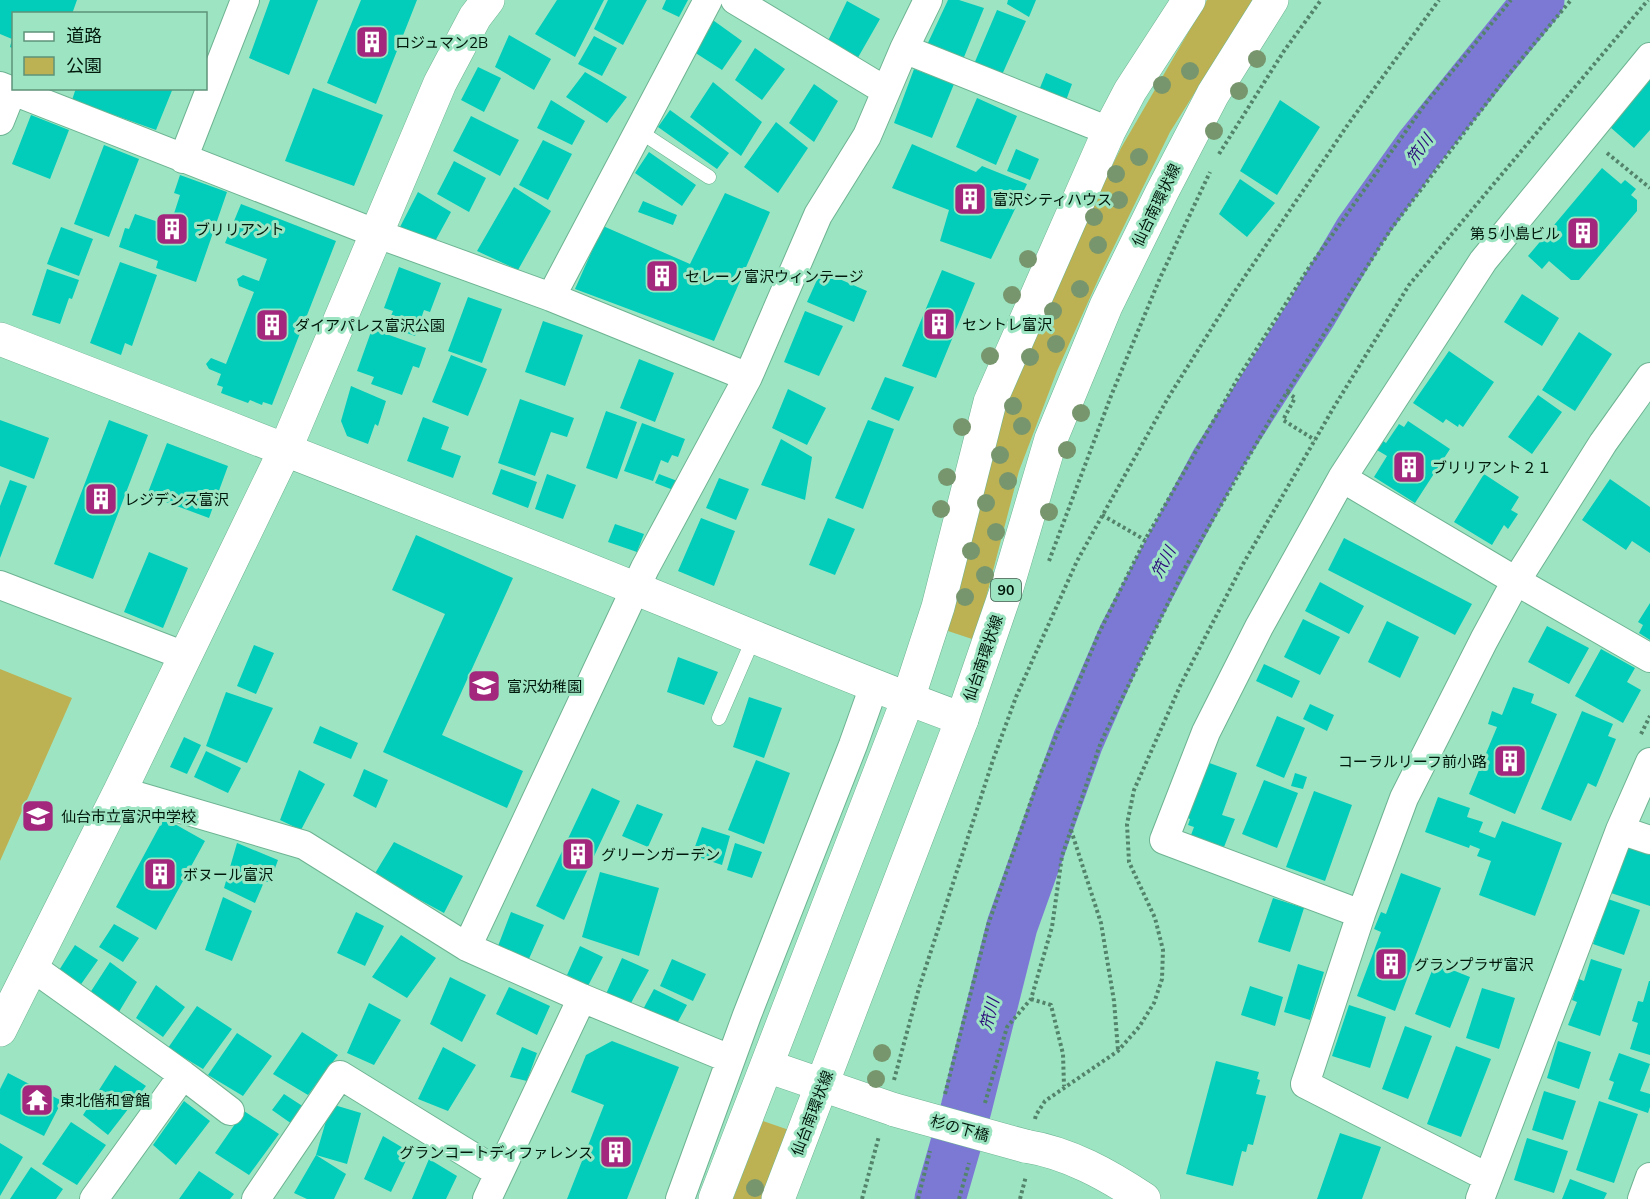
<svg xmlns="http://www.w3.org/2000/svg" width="1650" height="1199" font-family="Mulish,'Noto Sans JP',sans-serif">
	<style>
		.green { fill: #bcb254 }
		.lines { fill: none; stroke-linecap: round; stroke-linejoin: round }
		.river { stroke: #7b79d4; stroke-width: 51 }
		.building { fill: #02cdba }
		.service-casing { stroke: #6db392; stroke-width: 15 }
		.minor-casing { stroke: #6db392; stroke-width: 30 }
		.tertiary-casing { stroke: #6db392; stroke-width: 34 }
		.primary-casing { stroke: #6db392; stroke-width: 34 }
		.path { stroke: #53846b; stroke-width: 4; stroke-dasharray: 3 3; stroke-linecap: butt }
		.service { stroke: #fff; stroke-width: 14 }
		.minor { stroke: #fff; stroke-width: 28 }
		.tertiary { stroke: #fff; stroke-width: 33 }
		.primary { stroke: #fff; stroke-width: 33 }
		.tertiary-bridge-casing { stroke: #6db392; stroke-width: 34; stroke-linecap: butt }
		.tertiary-bridge { stroke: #fff; stroke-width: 33 }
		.tree { fill: #78966d }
		.labels { text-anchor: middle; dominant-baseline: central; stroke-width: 6; stroke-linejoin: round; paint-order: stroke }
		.shield { fill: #9de5c2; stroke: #2f5542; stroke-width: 1.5 }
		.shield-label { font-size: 14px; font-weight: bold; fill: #00170b }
		.poi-label { font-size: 15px; fill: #00170b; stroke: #9de5c2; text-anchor: start }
		.street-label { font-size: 15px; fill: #00170b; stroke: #9de5c2 }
		.water-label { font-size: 16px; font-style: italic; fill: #2a087a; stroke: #9de5c2 }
	</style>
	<rect width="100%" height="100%" fill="#9de5c2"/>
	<!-- green -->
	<path class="green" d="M1207 0H1253L1170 132 1102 271 1057 371 1019 471 975 640 948 631 998 426 1062 265 1121 148Z
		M0 669 72 698 0 861Z
		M763 1121 789 1130 762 1199H733Z"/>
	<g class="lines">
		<!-- river -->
		<path class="river" d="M940 1199 966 1109 1012 926 1078 741 1124 635 1216 462 1311 314 1360 231 1420 147 1539 0"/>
	</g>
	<!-- building -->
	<path class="building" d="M0 0H77L72 14H14V49L10 47 12 39 0 34Z
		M270 0H318L289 75 249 58Z
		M361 0H417L376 104 327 83Z
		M557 0H604L575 57 535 34Z
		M608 0H647L623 45 594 29Z
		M666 0H688L679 17 662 9Z
		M948 0H959L984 8 962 62 926 47Z
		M1008 0H1036L1029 17 1007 4Z
		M847 1 880 19 856 61 826 45Z
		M997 10 1026 21 1001 77 974 64Z
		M710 18 742 41 722 70 691 50Z
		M509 35 551 59 534 90 495 67Z
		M594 36 617 48 602 76 578 64Z
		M755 48 785 69 762 100 735 80Z
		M478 67 501 78 484 112 461 100Z
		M914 69 954 84 932 138 894 123Z
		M585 72 627 97 607 123 566 97Z
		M1046 73 1072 84 1064 106 1037 95Z
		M1650 80V130L1634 148 1610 127Z
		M713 82 762 122 741 156 690 117Z
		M814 84 838 101 814 142 789 123Z
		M76 88H173L156 130 72 100Z
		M313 88 383 115 354 186 285 161Z
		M977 98 1017 116 996 165 956 147Z
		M551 100 585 121 572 145 537 128Z
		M1280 100 1320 127 1277 195 1240 171Z
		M670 110 729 153 717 169 658 127Z
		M31 115 69 130 50 179 12 164Z
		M471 116 519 140 500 176 453 151Z
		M776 122 808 148 778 193 744 167Z
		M543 140 572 154 548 200 519 185Z
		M912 144 976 172 982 166 1027 184 991 259 940 241 949 210 892 188Z
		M104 145 139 159 109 237 74 224Z
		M1016 149 1039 159 1030 180 1007 171Z
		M649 152 696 185 682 206 635 173Z
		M454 161 486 178 469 212 437 194Z
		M1602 168 1621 184 1625 180 1636 189 1631 195 1637 200V211L1579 280H1571L1549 261 1542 269 1528 256Z
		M180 175 227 192 196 282 156 268 158 261 119 247 125 228 129 229 135 214 170 226 180 195 174 193Z
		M1240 179 1275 203 1247 237 1219 214Z
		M514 187 551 211 518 270 477 251Z
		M418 192 451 212 433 245 400 227Z
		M725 193 770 212 714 341 575 289 603 226 690 264Z
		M643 201 677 215 673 225 638 212Z
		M241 204 336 241 272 405 263 402 262 405 250 400 248 403 221 393 223 387 217 385 221 374 209 369 206 364 211 358 226 364 254 292 239 286 237 279 243 275 259 281 267 259 225 243Z
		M61 227 93 239 79 276 47 264Z
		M120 262 157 275 132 346 125 343 121 355 90 343Z
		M399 267 441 283 430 312 424 310 415 336 387 326 393 311 384 308Z
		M47 269 79 280 72 299 69 298 60 324 32 315Z
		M942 270 975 283 936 378 902 366Z
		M821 271 867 291 854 322 807 302Z
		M1522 294 1559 318 1542 346 1504 322Z
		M468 297 502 309 482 363 448 351Z
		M805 311 843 326 819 376 784 362Z
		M543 321 583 335 565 386 525 372Z
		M372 329 426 348 419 368 413 366 402 395 371 384 374 377 357 371Z
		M1579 332 1612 354 1575 411 1542 390Z
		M1449 351 1494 382 1463 427 1459 424 1458 427 1446 419 1443 423 1413 403Z
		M451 355 487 369 468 416 432 402Z
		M639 359 674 373 655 422 620 408Z
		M885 377 914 387 899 421 871 409Z
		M351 386 386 401 378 426 375 424 368 444 347 436 341 421Z
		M788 389 826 408 807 445 772 428Z
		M1538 395 1562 412 1532 454 1508 437Z
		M520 399 574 418 567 437 551 432 535 476 498 463Z
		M606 411 637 422 617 479 586 468Z
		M423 417 449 427 441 449 461 456 453 478 407 461Z
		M0 420 49 438 34 479 0 466Z
		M109 420 148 435 93 579 54 564Z
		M868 420 894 429 863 509 835 498Z
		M1408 421 1450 449 1415 503 1374 477 1387 456 1372 447 1379 438 1386 443 1399 424 1404 427Z
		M642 423 685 439 678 457 672 455 668 463 661 460 653 481 624 471Z
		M781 439 812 457 805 500 761 485Z
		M167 443 228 466 209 518 147 495Z
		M501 469 537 482 528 508 492 494Z
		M547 474 576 485 563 519 535 509Z
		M659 474 680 482 676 491 655 483Z
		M1484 474 1519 497 1511 510 1518 514 1508 529 1504 525 1492 545 1454 522Z
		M719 478 749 489 736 520 706 508Z
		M1610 479 1650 507V553L1632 541 1626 550 1582 520Z
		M10 480 27 486 0 558V506Z
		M701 518 735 531 714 586 678 571Z
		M828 518 855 529 835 575 809 565Z
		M615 524 644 534 637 552 608 542Z
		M416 535 513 578 442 735 523 771 507 808 383 752 445 614 392 590Z
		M1344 538 1472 604 1455 635 1328 570Z
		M149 552 188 568 163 628 124 612Z
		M1320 582 1364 606 1349 634 1305 611Z
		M1650 603V640L1639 633 1643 625 1638 622Z
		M1303 619 1340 637 1320 675 1284 657Z
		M1387 621 1419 637 1400 678 1368 662Z
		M1547 626 1589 648 1569 684 1528 662Z
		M254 645 274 653 256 694 237 686Z
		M1601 649 1635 668 1627 682 1641 690 1623 723 1575 696Z
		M678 657 718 672 704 705 667 692Z
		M1264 664 1300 681 1292 698 1256 681Z
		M1513 687 1534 694 1531 703 1557 714 1515 814 1469 794 1497 727 1488 724 1492 711 1502 715Z
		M226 692 273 708 247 763 206 746Z
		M749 697 782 708 764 758 733 747Z
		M1310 704 1334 715 1327 731 1303 719Z
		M1582 711 1613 724 1608 736 1616 739 1596 787 1588 783 1571 821 1541 809Z
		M1277 716 1305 728 1284 778 1256 766Z
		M320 726 358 743 351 759 313 743Z
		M184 737 201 745 187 774 170 767Z
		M206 751 241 768 228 793 194 777Z
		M756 760 790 773 764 844 728 830Z
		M1204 761 1237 773 1222 815 1235 819 1224 847 1191 835 1194 827 1188 825 1190 819 1185 817Z
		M364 769 388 780 376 808 353 796Z
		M299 770 325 784 301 830 280 820Z
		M1295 773 1307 777 1303 789 1291 786Z
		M1264 780 1298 793 1277 848 1242 834Z
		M592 788 620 801 564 920 536 906Z
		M1314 791 1352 805 1325 881 1286 867Z
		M1438 797 1470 808 1467 817 1483 822 1479 832 1495 838 1502 821 1562 843 1535 916 1479 895 1491 861 1477 856 1480 849 1470 845 1469 848 1425 832Z
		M637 804 663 814 648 847 622 836Z
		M164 818 205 841 156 930 116 907Z
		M702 827 730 836 722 865 692 855Z
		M394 842 463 876 444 913 374 875Z
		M237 843 278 860 270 882H264L255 903 224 888Z
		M735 843 762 852 752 878 727 870Z
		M1626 847 1650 855V906L1611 893Z
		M600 872 659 888 639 956 582 937Z
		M1401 873 1441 888 1395 1011 1357 996 1381 932 1374 929 1381 912 1386 914Z
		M223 897 252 911 232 961 205 950Z
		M1273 898 1304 908 1290 952 1258 942Z
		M1608 899 1640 910 1624 955 1593 944Z
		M356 912 384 926 365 966 337 953Z
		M511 912 544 925 528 961 498 946Z
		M114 924 139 938 123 962 99 947Z
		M401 935 436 958 407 998 372 977Z
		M75 945 98 960 77 990 56 975Z
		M580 946 603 957 588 986 567 975Z
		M622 958 649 970 631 1003 606 994Z
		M672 959 706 974 693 1001 660 986Z
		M1591 959 1622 969 1600 1036 1568 1025 1577 1002 1572 1000 1579 979 1584 981Z
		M110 962 137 982 114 1020 86 999Z
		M1435 963 1470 977 1450 1028 1415 1014Z
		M1298 964 1324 972 1310 1020 1284 1012Z
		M450 977 486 995 462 1042 430 1024Z
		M1649 981H1650V1055L1630 1049 1638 1023 1632 1021 1638 1001 1643 1002Z
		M156 985 185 1007 163 1037 136 1018Z
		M1250 986 1283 997 1275 1026 1241 1015Z
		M509 987 550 1006 537 1035 496 1014Z
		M1482 988 1515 998 1499 1049 1466 1038Z
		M654 989 687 1005 674 1029 641 1013Z
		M369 1003 401 1020 374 1065 347 1053Z
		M1349 1005 1386 1017 1370 1068 1332 1056Z
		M197 1006 232 1029 203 1069 168 1048Z
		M1405 1026 1432 1036 1408 1099 1382 1089Z
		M302 1032 338 1055 308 1095 273 1074Z
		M237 1033 272 1056 243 1096 208 1075Z
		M612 1041 679 1067 627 1199H567L604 1105 571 1092 586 1055Z
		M1558 1041 1591 1052 1579 1089 1547 1078Z
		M1456 1046 1491 1059 1461 1137 1427 1124Z
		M443 1047 476 1065 448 1111 418 1099Z
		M522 1047 537 1053 527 1081 510 1077Z
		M1619 1053 1650 1064 1640 1091 1650 1094V1107L1648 1113 1608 1099 1614 1082 1609 1080Z
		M1216 1061 1259 1072 1257 1079 1260 1080 1256 1094 1266 1096 1253 1145 1248 1144 1246 1152 1242 1151 1233 1186 1186 1174Z
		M115 1065 146 1086 108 1135 83 1115Z
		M8 1073 62 1101 44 1136 0 1114V1089Z
		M1544 1091 1576 1101 1563 1140 1532 1130Z
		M284 1094 304 1107 292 1124 272 1110Z
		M184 1101 210 1121 176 1165 153 1145Z
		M1599 1101 1638 1114 1614 1183 1576 1170Z
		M331 1104 361 1113 347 1164 316 1155 346 1174 334 1199H307L294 1193 316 1155Z
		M244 1111 279 1134 249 1175 215 1153Z
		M71 1122 106 1145 77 1185 42 1164Z
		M1340 1133 1381 1147 1362 1199H1317Z
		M383 1136 410 1152 391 1192 364 1179Z
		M1527 1138 1568 1151 1554 1193 1514 1180Z
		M0 1143 23 1157 0 1196Z
		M429 1159 457 1176 446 1199H412Z
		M31 1167 63 1189 56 1199H10Z
		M199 1171 234 1194 230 1199H179Z
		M1570 1179 1607 1193 1604 1199H1562Z"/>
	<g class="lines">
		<!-- service casing -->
		<g class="service-casing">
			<path id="service" d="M639 131 709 177
				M719 718 754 637"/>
		</g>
		<!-- minor casing -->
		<g class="minor-casing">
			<path id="minor" d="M735 0 886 91
				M904 49 1109 131
				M0 86 375 233 551 297 748 377
				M0 121 12 91
				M183 159 245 0
				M551 297 708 0
				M1342 478 1483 261 1650 57
				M0 585 185 656
				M120 791 304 845 467 947 582 998 730 1059
				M1620 830 1650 840
				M1361 914 1164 840 1206 732 1259 627 1342 478 1516 581 1650 658
				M467 947 645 568 748 377 818 215 867 136 904 49 928 0
				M32 967 183 1075 230 1111
				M1487 1177 1305 1084 1361 914 1404 798 1484 640 1516 581 1603 443 1650 377
				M94 1199 183 1075
				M256 1199 340 1075 499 1173
				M487 1199 582 998
				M680 1199 747 1015 853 745 874 686
				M1480 1199 1620 830 1650 762
				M1642 1199 1650 1177"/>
		</g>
		<!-- tertiary casing -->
		<g class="tertiary-casing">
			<path id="tertiary" d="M0 339C212 421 424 503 634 588 744 632 852 679 962 719
				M0 1030 120 791 285 450 440 83 475 17 488 0
				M767 1066 895 1110
				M1025 1146C1069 1153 1108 1175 1144 1199"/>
		</g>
		<!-- primary casing -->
		<g class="primary-casing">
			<path id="primary" d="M715 1199 908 699 938 607 990 402 1109 131 1130 91 1189 0
				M778 1199 962 719 1006 591 1051 439 1106 306 1162 192 1213 94 1272 0"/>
		</g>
		<!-- path -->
		<path class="path" d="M1607 153 1650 188
			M1219 154 1284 51 1321 0
			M1287 392 1295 398 1283 420 1315 440
			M1102 515 1145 540
			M1049 561 1111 396 1160 278 1210 172
			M1641 734 1650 716
			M1071 830 1101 923 1114 1001 1118 1050
			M1031 999 1051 1005 1063 1054 1064 1086
			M894 1080 919 988 993 760 1016 697 1077 561 1168 398 1235 291 1349 123 1439 0
			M945 1094 988 925 1040 775 1099 633 1145 540 1238 378 1310 266 1426 103 1511 0
			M985 1103 1007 1027 1031 999 1052 927 1062 856 1101 742 1185 568 1275 411 1391 229 1508 75 1571 0
			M1035 1119 1036 1115 1045 1101 1118 1051 1139 1027 1154 1003 1162 979 1163 950 1155 918 1129 862 1127 824 1134 790 1181 684 1243 564 1334 407 1409 285 1648 0
			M862 1199 879 1136
			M918 1199 930 1151
			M959 1199 969 1163
			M1020 1199 1026 1176"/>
		<!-- service -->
		<use href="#service" class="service"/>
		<!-- minor -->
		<use href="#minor" class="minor"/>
		<!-- tertiary -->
		<use href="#tertiary" class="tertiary"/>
		<!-- primary -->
		<use href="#primary" class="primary"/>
		<!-- tertiary-bridge casing -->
		<g class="tertiary-bridge-casing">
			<path id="tertiary-bridge" d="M895 1110 1025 1146"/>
		</g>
		<!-- tertiary-bridge -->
		<use href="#tertiary-bridge" class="tertiary-bridge"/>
	</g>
	<!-- trees -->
	<g class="tree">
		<circle cx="1257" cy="59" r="9"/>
		<circle cx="1190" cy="71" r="9"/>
		<circle cx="1162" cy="85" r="9"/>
		<circle cx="1239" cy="91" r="9"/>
		<circle cx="1214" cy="131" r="9"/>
		<circle cx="1139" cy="157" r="9"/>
		<circle cx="1116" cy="174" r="9"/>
		<circle cx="1119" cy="200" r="9"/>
		<circle cx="1094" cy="217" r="9"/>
		<circle cx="1098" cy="245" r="9"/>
		<circle cx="1028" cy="259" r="9"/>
		<circle cx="1080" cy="289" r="9"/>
		<circle cx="1012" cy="295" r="9"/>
		<circle cx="1053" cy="311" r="9"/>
		<circle cx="1056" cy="344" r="9"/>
		<circle cx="990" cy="356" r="9"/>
		<circle cx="1030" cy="357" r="9"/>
		<circle cx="1013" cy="406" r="9"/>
		<circle cx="1081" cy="413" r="9"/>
		<circle cx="1022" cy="426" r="9"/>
		<circle cx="962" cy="427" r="9"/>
		<circle cx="1067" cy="450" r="9"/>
		<circle cx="1000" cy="455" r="9"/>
		<circle cx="947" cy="477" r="9"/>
		<circle cx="1008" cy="481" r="9"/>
		<circle cx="986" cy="503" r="9"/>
		<circle cx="941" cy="509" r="9"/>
		<circle cx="1049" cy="512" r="9"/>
		<circle cx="996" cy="532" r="9"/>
		<circle cx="971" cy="551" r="9"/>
		<circle cx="985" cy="575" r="9"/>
		<circle cx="965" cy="597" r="9"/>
		<circle cx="882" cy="1053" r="9"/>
		<circle cx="876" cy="1079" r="9"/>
		<circle cx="755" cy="1188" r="9"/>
	</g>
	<!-- icons -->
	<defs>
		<g id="building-square" transform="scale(1.725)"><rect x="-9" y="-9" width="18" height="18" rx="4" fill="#a2277d" stroke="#9de5c2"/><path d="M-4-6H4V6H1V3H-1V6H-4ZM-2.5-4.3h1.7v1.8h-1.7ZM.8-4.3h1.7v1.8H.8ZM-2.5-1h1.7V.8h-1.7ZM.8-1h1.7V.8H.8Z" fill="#fff"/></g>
		<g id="school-square" transform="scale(1.725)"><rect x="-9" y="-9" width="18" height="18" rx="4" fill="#a2277d" stroke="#9de5c2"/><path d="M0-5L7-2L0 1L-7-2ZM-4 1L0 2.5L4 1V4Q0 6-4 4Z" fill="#fff"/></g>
		<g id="temple-square" transform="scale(1.725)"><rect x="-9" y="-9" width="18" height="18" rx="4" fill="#a2277d" stroke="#9de5c2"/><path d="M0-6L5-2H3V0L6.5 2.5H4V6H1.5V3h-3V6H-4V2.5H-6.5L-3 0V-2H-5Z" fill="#fff"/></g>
	</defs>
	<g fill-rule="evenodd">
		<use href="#building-square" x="372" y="42"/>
		<use href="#building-square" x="970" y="199"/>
		<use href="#building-square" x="172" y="229"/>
		<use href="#building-square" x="1583" y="233"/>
		<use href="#building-square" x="662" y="276"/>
		<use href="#building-square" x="939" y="324"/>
		<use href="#building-square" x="272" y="325"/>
		<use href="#building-square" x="1409" y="467"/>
		<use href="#building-square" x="101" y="499"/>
		<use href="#school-square" x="484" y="686"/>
		<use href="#building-square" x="1510" y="761"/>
		<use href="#school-square" x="38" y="816"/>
		<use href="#building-square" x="578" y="854"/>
		<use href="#building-square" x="160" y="874"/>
		<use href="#building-square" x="1391" y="964"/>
		<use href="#temple-square" x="37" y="1100"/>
		<use href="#building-square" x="616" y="1152"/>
	</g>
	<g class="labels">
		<!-- shield labels -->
		<rect class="shield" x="991" y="579" width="30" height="22" rx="4.5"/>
		<g class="shield-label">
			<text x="1006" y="590">90</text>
		</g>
		<!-- poi labels -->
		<g class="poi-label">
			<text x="395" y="42">ロジュマン2B</text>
			<text x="993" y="199">富沢シティハウス</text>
			<text x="195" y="229">ブリリアント</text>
			<text x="1560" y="233" text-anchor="end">第５小島ビル</text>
			<text x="685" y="276">セレーノ富沢ウィンテージ</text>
			<text x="962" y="324">セントレ富沢</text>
			<text x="295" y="325">ダイアパレス富沢公園</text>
			<text x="1432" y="467">ブリリアント２１</text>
			<text x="124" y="499">レジデンス富沢</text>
			<text x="507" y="686">富沢幼稚園</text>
			<text x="1487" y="761" text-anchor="end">コーラルリーフ前小路</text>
			<text x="61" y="816">仙台市立富沢中学校</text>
			<text x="601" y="854">グリーンガーデン</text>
			<text x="183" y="874">ボヌール富沢</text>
			<text x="1414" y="964">グランプラザ富沢</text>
			<text x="60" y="1100">東北偕和曾館</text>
			<text x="593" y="1152" text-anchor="end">グランコートディファレンス</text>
		</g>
		<!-- street labels -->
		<g class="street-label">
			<text transform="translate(1156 205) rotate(-64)">仙台南環状線</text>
			<text transform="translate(983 658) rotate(-71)">仙台南環状線</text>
			<text transform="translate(812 1113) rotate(-69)">仙台南環状線</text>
			<text transform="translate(960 1128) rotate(15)">杉の下橋</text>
		</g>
		<!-- water labels -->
		<g class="water-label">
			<text transform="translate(1419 149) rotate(-53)">笊川</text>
			<text transform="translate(1163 562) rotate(-62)">笊川</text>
			<text transform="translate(989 1014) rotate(-75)">笊川</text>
		</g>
	</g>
	<!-- legend -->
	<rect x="12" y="12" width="195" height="78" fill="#9de5c2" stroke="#5e9379" stroke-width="1.5"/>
	<rect x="24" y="32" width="30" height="9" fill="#ffffff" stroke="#5e9379" stroke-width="1.5"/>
	<text x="66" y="42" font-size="18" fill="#00170b">道路</text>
	<rect x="24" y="57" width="30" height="18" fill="#bcb254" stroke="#5e9379" stroke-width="1.5"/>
	<text x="66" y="72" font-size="18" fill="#00170b">公園</text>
</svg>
